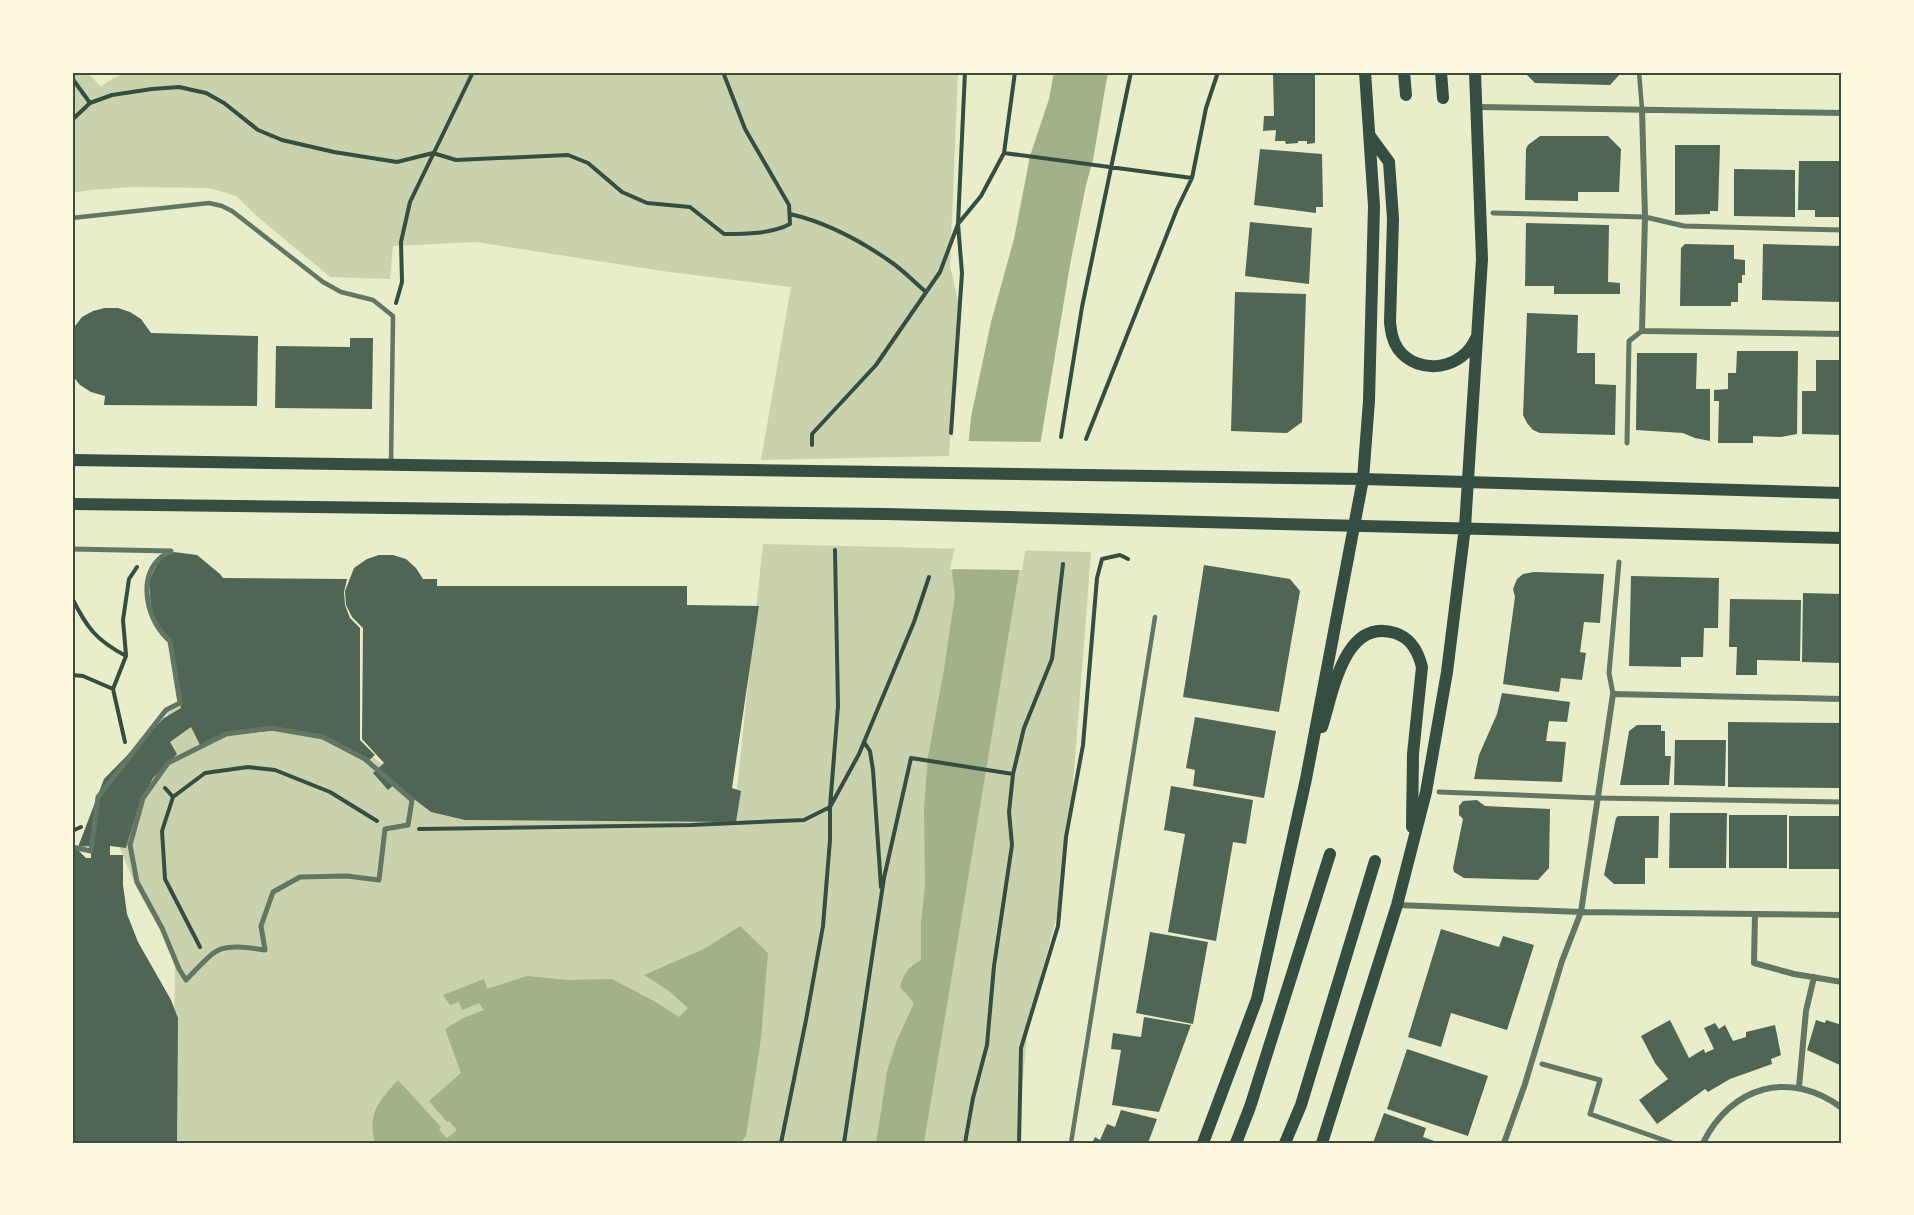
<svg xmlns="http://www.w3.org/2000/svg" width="1914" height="1215" font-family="'Open Sans',sans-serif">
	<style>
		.green { fill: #cad2ad }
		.water { fill: #a3b18a }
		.pier { fill: #e9edc9 }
		.building { fill: #4f6655 }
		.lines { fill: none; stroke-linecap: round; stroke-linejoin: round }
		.path { stroke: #344e41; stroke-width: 4 }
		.service { stroke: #617663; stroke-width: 4.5 }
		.pedestrian { stroke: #617663; stroke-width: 5 }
		.minor { stroke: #617663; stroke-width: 6 }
		.secondary { stroke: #344e41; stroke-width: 12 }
		.neatline { fill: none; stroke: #344e41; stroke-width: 2 }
	</style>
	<rect width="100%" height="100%" fill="#e9edc9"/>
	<!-- green -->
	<path class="green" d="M72 72H87L101 87C121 70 130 75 153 72H958L950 266 959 305 949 456 761 460 791 287 662 271 476 242 393 246 390 279 330 277 259 218 236 196 210 188 133 187 91 190 72 193Z
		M763 544 1091 552 1071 811 1061 899 1028 1026 1017 1143H924L941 1040 887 1071 876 1143H173L175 956 136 887 119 846 169 719 166 711 182 702 342 731 378 761 429 792 735 807Z"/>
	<!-- water -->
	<path class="water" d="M1054 72H1108L1093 160 1086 185 1070 265 924 1143H876L887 1071 897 1040 914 1003 900 987C904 973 908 967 921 960V922L925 886 924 808 928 757 944 669 955 595 952 573 959 538 971 417 991 322 1014 239 1030 156 1049 99Z
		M740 926 768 953 761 1038 746 1136 740 1143H375C367 1113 379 1101 398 1080L441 1127 439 1130 447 1138 457 1130 449 1121 447 1122 429 1101 461 1073 445 1029 463 1018 484 1010 479 1003 462 1010 459 1002 450 1005 443 995 484 979 487 989 527 976 568 980 612 979 654 1001 679 1017 688 1008 669 991 644 975 704 949Z"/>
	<!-- pier -->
	<path class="pier" d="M966 441 1044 442 1022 570 950 569 957 538Z"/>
	<!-- building -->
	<path class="building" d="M1275 72H1315V143L1307 144V141H1298V143L1286 144 1285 141H1275L1276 130 1263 131 1264 116H1274L1273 75Z
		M1524 72H1620V74L1610 85 1535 83Z
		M1540 136H1608L1621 149 1619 192H1578V201L1525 200 1526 149 1528 145Z
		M1675 145H1720L1718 211H1710V214L1675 215Z
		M1260 149 1322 154 1323 207H1316V213L1254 205Z
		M1799 161H1842V217H1815V210H1798Z
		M1734 169 1795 170V217L1734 216Z
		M1250 222 1312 228 1309 284 1245 276Z
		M1526 223 1609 225 1608 282 1620 283V294H1554V286H1525Z
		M1685 244 1734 245V259L1745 260V275H1742V283H1738V302H1731V306H1680L1681 248Z
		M1763 244 1842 246V302L1762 300Z
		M1235 292 1306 294 1302 422 1287 433 1231 431Z
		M105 308H118L130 312 141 319 151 333 258 336 257 406 104 405 105 396 91 392 80 385 72 375V330L82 317 93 311Z
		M1527 313 1578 315 1577 353H1595V384L1616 385 1615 435 1540 433 1533 430 1527 423 1523 415Z
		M350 338H373L372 409 275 408 276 346 350 347Z
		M1737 351H1798L1797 434 1781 437 1753 436V443H1718L1719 401H1714V390L1728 389V373H1736Z
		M1637 353H1697L1696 389H1710V441L1695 438 1683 433 1636 430Z
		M1816 360H1841L1842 435 1802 434V391H1816Z
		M174 552 197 555 220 574 223 578 347 579 344 592 345 605 350 618 360 628V740L375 755 368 761 313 735 280 730 220 736 200 745 191 727 170 742 177 754 153 778 138 808 126 848 110 846V855H123V885L127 914 138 942 171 1000 178 1018 177 1143H72V848L78 850 86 858H91V846L78 847 104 779 164 718 181 708 174 679 170 639 163 633 151 611 149 581 159 560Z
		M379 555H393L406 559 416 568 423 579H437V586H687V605L759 606 732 788 741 791 736 822 465 820 431 812 414 799 408 797 396 783 388 790 373 773 384 763 362 739 363 628 352 617 346 605 345 591 354 568 367 559Z
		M1204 565 1290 579 1300 591 1279 712 1183 697Z
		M1534 572 1604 574 1600 623 1584 622 1580 652 1586 653 1582 680 1561 678 1559 692 1503 684 1515 597 1513 589 1517 579 1523 574Z
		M1631 576 1719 578 1718 628H1704L1703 657H1681V667L1629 666Z
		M1803 593 1842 594V663L1802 662Z
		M1730 599 1801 600 1800 661 1757 660V675H1736L1737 647H1729Z
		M1502 693 1570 702 1567 722 1549 721 1546 741 1566 742 1562 782 1474 779 1479 755 1497 714Z
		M1195 717 1276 731 1264 798 1193 786 1195 770 1186 768Z
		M1728 722 1842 723V788L1728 787Z
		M1637 725H1661V731H1665V756H1671L1669 785H1620L1629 731Z
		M1675 740H1726L1725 786 1674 785Z
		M1171 786 1253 800 1246 844 1233 842 1216 941 1168 932 1185 834 1164 830Z
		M1477 800 1485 806 1550 809 1549 868 1538 880 1464 878 1454 872 1453 868 1463 819 1459 815V806L1463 801Z
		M1670 813H1727L1726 868H1669Z
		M1729 815H1787V868H1729Z
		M1618 816H1659L1658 858H1645V884H1614L1604 875 1616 818Z
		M1789 816H1842V869H1789Z
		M1441 929 1499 947 1503 936 1534 945 1507 1030 1451 1013 1441 1047 1408 1037Z
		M1150 932 1208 942 1193 1024 1136 1013Z
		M1144 1017 1191 1025 1159 1112 1112 1105 1121 1050 1111 1049 1113 1033 1141 1037Z
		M1670 1020 1689 1058 1704 1049 1705 1053 1714 1049 1704 1028 1715 1023 1719 1029 1725 1025 1733 1041 1746 1037V1032L1775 1025 1781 1055 1771 1059 1772 1064 1730 1079 1708 1092 1705 1089 1657 1124 1639 1100 1668 1079 1655 1063 1641 1036Z
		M1816 1020 1825 1023 1826 1020 1842 1025V1066L1807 1050Z
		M1407 1049 1488 1076 1468 1136 1387 1109Z
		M1121 1110 1157 1119 1148 1143H1092L1095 1137 1100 1140 1107 1124 1115 1127Z
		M1384 1113 1426 1128 1423 1137 1440 1143H1373Z"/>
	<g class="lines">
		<!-- path -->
		<path class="path" d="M72 78 90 103
			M72 120 90 103 112 95 152 89 179 87 206 93 224 103 258 130 282 140 334 152 397 162 433 153 456 160 568 155 588 163 622 192 647 203 690 207 724 234C745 234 771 234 790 224L789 205 745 129 723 72
			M1004 153 1192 178
			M790 214C825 222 861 241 891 262 903 270 914 282 926 292
			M396 303 402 282 401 242 410 202 473 72
			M951 433 962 273 958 224 981 196 1004 153 1015 72
			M1061 437 1082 307 1131 72
			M1086 439 1177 209 1192 178 1206 108 1218 72
			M812 445V434L876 365 940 272 958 224 965 72
			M72 598C87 628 96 640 126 656L113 689 125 742
			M126 655 123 620 129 579 137 567
			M72 675 83 676 113 689
			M864 742 870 751 873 770 881 887
			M165 788 173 797 162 831 165 879 200 947
			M173 797 205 773 248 767 275 770 330 792 377 821
			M419 829 691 825 804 820 830 807 859 754 914 622 929 577
			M72 831 81 827
			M781 1143 806 1020 823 926 830 840V807L838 706 835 550
			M844 1143 884 878 911 758 1013 774
			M965 1143 973 1098 987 1045 994 966 1012 845 1009 812 1013 774 1024 728 1052 659 1063 564
			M1019 1143 1021 1048 1058 926 1066 837 1083 745 1097 578 1102 559 1120 555 1128 559"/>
		<!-- service -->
		<path class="service" d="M1639 72 1642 109
			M72 218 209 203 222 206 232 211 323 282 341 292 373 300 393 316 391 463
			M1071 1143 1155 617"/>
		<!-- pedestrian -->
		<path class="pedestrian" d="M1493 213 1645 217 1684 226 1842 230
			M1627 443 1629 341 1642 331
			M72 549 171 551C167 554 162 556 159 559 137 581 148 623 170 641L180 703 166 710 98 797 91 851 72 847
			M1613 694 1609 673 1619 562
			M271 728 323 737 365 759 412 800 408 825 385 829 379 880 347 876 300 877 273 892 261 926 265 950C217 943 219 946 186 980L179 969 162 928 137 882 130 845 143 798 168 763 226 734Z
			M1439 792 1596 798 1842 802
			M1542 1064 1600 1080 1590 1114 1672 1143"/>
		<!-- minor -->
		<path class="minor" d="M1478 107 1842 113
			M1642 109 1645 217 1642 331 1842 334
			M1397 905 1581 912 1842 915
			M1755 914 1754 963 1794 974 1842 982
			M1799 1087 1806 1011 1814 977
			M1504 1143 1525 1084 1562 961 1581 912 1613 694 1842 699
			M1703 1143C1731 1086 1790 1069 1842 1108"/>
		<!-- secondary -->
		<path class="secondary" d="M1404 72 1406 95
			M1441 72 1443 98
			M1370 136 1389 162 1393 219 1390 322C1391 331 1392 340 1398 349 1419 377 1463 369 1476 338
			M72 460 1363 479 1842 493
			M72 504 886 514 1842 538
			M1322 727C1333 693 1344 617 1395 633 1411 638 1418 651 1422 667L1413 754 1412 827
			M1203 1143 1257 999 1306 779 1363 479 1369 401 1374 206 1365 72
			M1236 1143 1250 1107 1330 854
			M1285 1143 1301 1105 1375 861
			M1322 1143 1397 905 1426 792 1447 672 1465 527 1482 259 1475 72"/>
	</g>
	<!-- border -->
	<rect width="1914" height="1215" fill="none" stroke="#fefae0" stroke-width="147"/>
	<rect x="74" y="74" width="1766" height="1068" class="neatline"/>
</svg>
